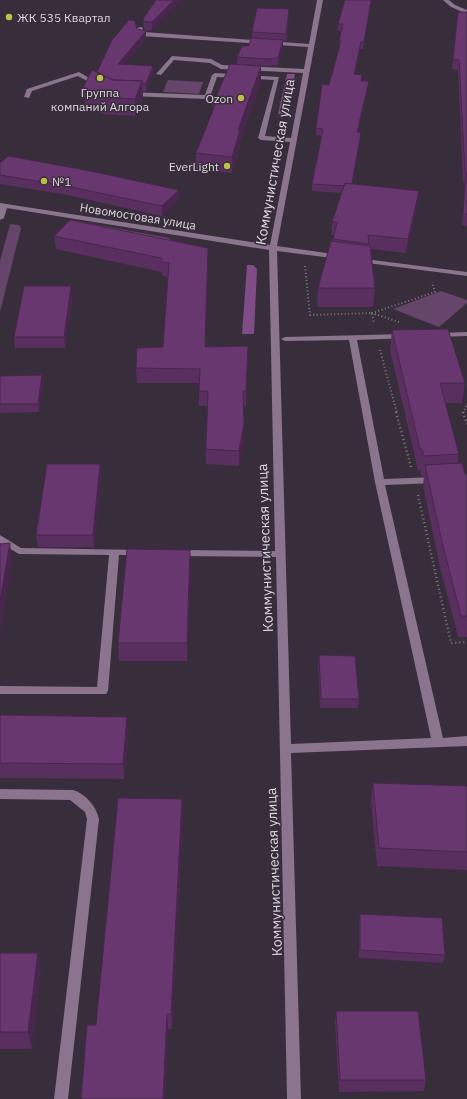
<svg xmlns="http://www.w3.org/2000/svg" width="467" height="1099" font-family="'IBM Plex Sans',sans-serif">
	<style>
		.green { fill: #654569 }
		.forest { fill: #7f4c85 }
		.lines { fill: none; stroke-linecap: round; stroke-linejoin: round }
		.path-far1 { stroke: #807782; stroke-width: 2; stroke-dasharray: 1 2.5; stroke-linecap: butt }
		.path { stroke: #807782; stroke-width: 2.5; stroke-dasharray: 1 3; stroke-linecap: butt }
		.minor { fill: #8b748d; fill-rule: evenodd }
		.wall { fill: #592f5f }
		.shaded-wall { fill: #49264e }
		.building { fill: #68376f; stroke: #49264e }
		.poi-dot { fill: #b9c146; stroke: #382d3a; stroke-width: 1.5 }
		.labels { text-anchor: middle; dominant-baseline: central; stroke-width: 3; stroke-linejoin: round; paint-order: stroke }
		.far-poi-label { font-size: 12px; fill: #dfd7e0; stroke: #382d3a; text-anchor: start }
		.far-street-label { font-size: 12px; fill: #dfd7e0; stroke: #382d3a }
		.street-label { font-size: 14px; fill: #dfd7e0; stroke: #382d3a }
	</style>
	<rect width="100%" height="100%" fill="#382d3a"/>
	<!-- green -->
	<path class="green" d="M168 80 203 82 199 94 163 92Z
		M76 221 169 238 171 240 165 248 67 231Z
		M10 224 19 225 21 228 0 312V261Z
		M441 291 467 300V303L439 327 393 309Z"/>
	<!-- forest -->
	<path class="forest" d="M287 74H295L287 115 278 114Z
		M247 265H253L257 269 254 334H242Z"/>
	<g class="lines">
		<!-- path-far1 -->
		<path class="path-far1" d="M305 266 310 315 372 313 374 324
			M399 322 372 313 435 292 432 282
			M380 350 397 413
			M463 413 467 404"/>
		<!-- path -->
		<path class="path" d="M396 412 411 467
			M463 412 467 424
			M418 495 451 643 467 642"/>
		<!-- minor -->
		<path class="minor" d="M317 0H323L277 246 340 255 344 257 340 259 277 251 291 744 431 738 375 482 349 340 285 341 281 339 285 337 405 334H408V338L357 340 384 479 436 477 441 480 436 483 385 485 443 738 467 736V746L291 753 301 1099H287L276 557 178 556 173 553 178 550 275 551 269 250 7 208 4 218 0 220V203L270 245 290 142 261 140 258 138 274 80 217 77 210 97 207 99 130 96 127 94 130 92 205 95 212 75 215 73 279 77 265 136 291 138 303 73 221 69 210 63 174 60 161 75 156 74 172 56 211 59 222 65 304 69 308 47 141 36 138 34 137 28 142 27 144 32 309 44Z
			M443 0H449L455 5 467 10V14L451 7Z
			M79 72 101 85 96 86 78 76 32 91 29 98 24 97 27 89Z
			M357 258 467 272V276L360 262 356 260Z
			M467 332V336L437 337 433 335 437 333Z
			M0 535 21 548 144 550 145 552 140 555H119L108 691 106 694H0V686L97 687 109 555 19 554 0 543Z
			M0 789 73 790C86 794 96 806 99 819L68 1099H54L87 819 85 812 70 800 0 799Z"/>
	</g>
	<!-- wall -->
	<path class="wall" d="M156 0H182L152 30 145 31 144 27 143 19Z
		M372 0 363 49H360L355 74 362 81 368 88 358 132H361L360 139 352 184 418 203 406 253 371 249 375 288 373 307H317L318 288 332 241 334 235H332V222L342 193 312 191V184L322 136 316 135V128L329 85 340 47H339V41L342 31 337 30 338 24Z
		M458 12H467V226L462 225 465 183 463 182 458 70 452 69Z
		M289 15 286 41H283V47L278 65 266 66 237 64V57L249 46 252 38V32Z
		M137 29 146 38 124 64 153 73 146 91H143V98L135 116 102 114 85 105 83 88 97 72Z
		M261 81 240 141V146L232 173 196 169V153L213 110V104Z
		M0 163 179 190V199L162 216 62 194 0 184Z
		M54 236 208 248V262L205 347 248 346 246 406H243L244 439 239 466 206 464V449L208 406H199V383H137L136 368 163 347 168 277 162 276 161 272 56 249Z
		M72 297 65 348H15L14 337Z
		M392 330 465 383 462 403H445L459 454 458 464 465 474H467V637H458L439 563 423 485 424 476H421L420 470H418L390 350Z
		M0 376 43 383 39 412 0 413Z
		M100 464 101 476 94 547H38L36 535Z
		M191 568 187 661H119L118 643Z
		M319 655 359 699 358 708H320L318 664Z
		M0 715 129 732 124 779 0 778Z
		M373 783 467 786V870L377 866 371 801Z
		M183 814 172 1029H168L165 1099H81L96 1025Z
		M360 914 445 955 443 963 359 958V922Z
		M0 953 41 970 32 1049H0Z
		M336 1011 426 1080 424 1091 339 1092 335 1023Z"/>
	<!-- shaded-wall -->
	<path class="shaded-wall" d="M174 0H182L152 30V22Z
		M371 0H372L363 49 364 42Z
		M289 9V15L286 41V34Z
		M146 31V38L119 71 118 64Z
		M283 40V47L278 65V58Z
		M361 42 360 49 353 81 354 74Z
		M153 66V73L146 91V84Z
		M261 66V81L240 141V146L232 173V157L238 130Z
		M142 81 143 98 135 116V99Z
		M369 81 368 88 356 139 357 132Z
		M361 132 360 139 351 194V186Z
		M179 190V199L162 216V206Z
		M419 191 418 203 406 253 408 239Z
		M208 248V262L205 362V347Z
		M71 286 72 297 65 348 64 337Z
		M248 346V361L246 406V391Z
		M42 375 43 383 39 412 38 404Z
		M244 424V439L239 466V451Z
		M100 464 101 476 94 547 93 535Z
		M10 543 12 562 0 638V601Z
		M190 550 191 568 187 661V643Z
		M127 717 129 732 124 779 123 764Z
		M182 799 183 814 172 1029 171 1014Z
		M38 953 41 970 32 1049 28 1032Z
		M167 1014 168 1029 165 1099H163Z"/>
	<!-- building -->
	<path class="building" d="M156 0H174L152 22H145L143 19Z
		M345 0H371L364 42H361L354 74 362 75 361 81H369L357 132H361L352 184 345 183V186L312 184 323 129 316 128 322 84 329 85 341 41H339L343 24H338Z
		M257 8 289 9 286 34 252 32Z
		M458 12H467V214H463L466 172 465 171 459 60 453 59Z
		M129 20 135 21 137 29 146 31 118 64 153 66 146 84H142V81L113 80 97 72 112 40Z
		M251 38 283 40 278 58 267 59 237 57 242 46H249Z
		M230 64 261 66 238 130H240L232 157 196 153 215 105 213 104Z
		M92 70 113 80 142 81 135 99 101 97 83 88Z
		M8 156 80 169 179 190 162 206 61 185 0 175V163Z
		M345 183 419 191 408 239 368 235 369 244 333 239 337 222H332Z
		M70 220 208 248 205 347 248 346 246 391H243L244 424 239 451 206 449 208 391H199L200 369 136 368 137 348 163 347 169 263 162 262 161 258 54 236Z
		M331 241 370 246 375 288H318Z
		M24 286H71L64 337H14Z
		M448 329 465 383H440L459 454 424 456 422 449H420L392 330Z
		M42 375 38 404H0V376Z
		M462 463 465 474H467V616H461L442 542 425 465Z
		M47 464H100L93 535H36Z
		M10 543 0 601V544Z
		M127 549 190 550 187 643H118Z
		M319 655 355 656 359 699H321Z
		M0 715 127 717 123 764 0 763Z
		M373 783 467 786V852L379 848Z
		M118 798 182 799 171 1014H167L163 1099H81L87 1025H96Z
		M360 914 442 918 445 955 360 950Z
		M0 953H38L28 1032H0Z
		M336 1011H418L426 1080H340Z"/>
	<!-- markers -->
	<g class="poi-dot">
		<circle cx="9" cy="17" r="4"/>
		<circle cx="100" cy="78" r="4"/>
		<circle cx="241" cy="98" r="4"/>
		<circle cx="227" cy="166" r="4"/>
		<circle cx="44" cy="181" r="4"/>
	</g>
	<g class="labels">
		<!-- far-poi labels -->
		<g class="far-poi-label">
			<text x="17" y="17">ЖК 535 Квартал</text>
			<text x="100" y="92" text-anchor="middle">Группа<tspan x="100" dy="14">компаний Алгора</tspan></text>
			<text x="233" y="98" text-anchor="end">Ozon</text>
			<text x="219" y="166" text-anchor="end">EverLight</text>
			<text x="52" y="181">№1</text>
		</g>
		<!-- far-street labels -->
		<g class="far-street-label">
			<text transform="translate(138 216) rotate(9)">Новомостовая улица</text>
		</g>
		<!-- street labels -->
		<g class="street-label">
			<text transform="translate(275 162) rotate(-80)">Коммунистическая улица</text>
			<text transform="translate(265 548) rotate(-92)">Коммунистическая улица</text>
			<text transform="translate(274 872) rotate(-92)">Коммунистическая улица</text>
		</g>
	</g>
</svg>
